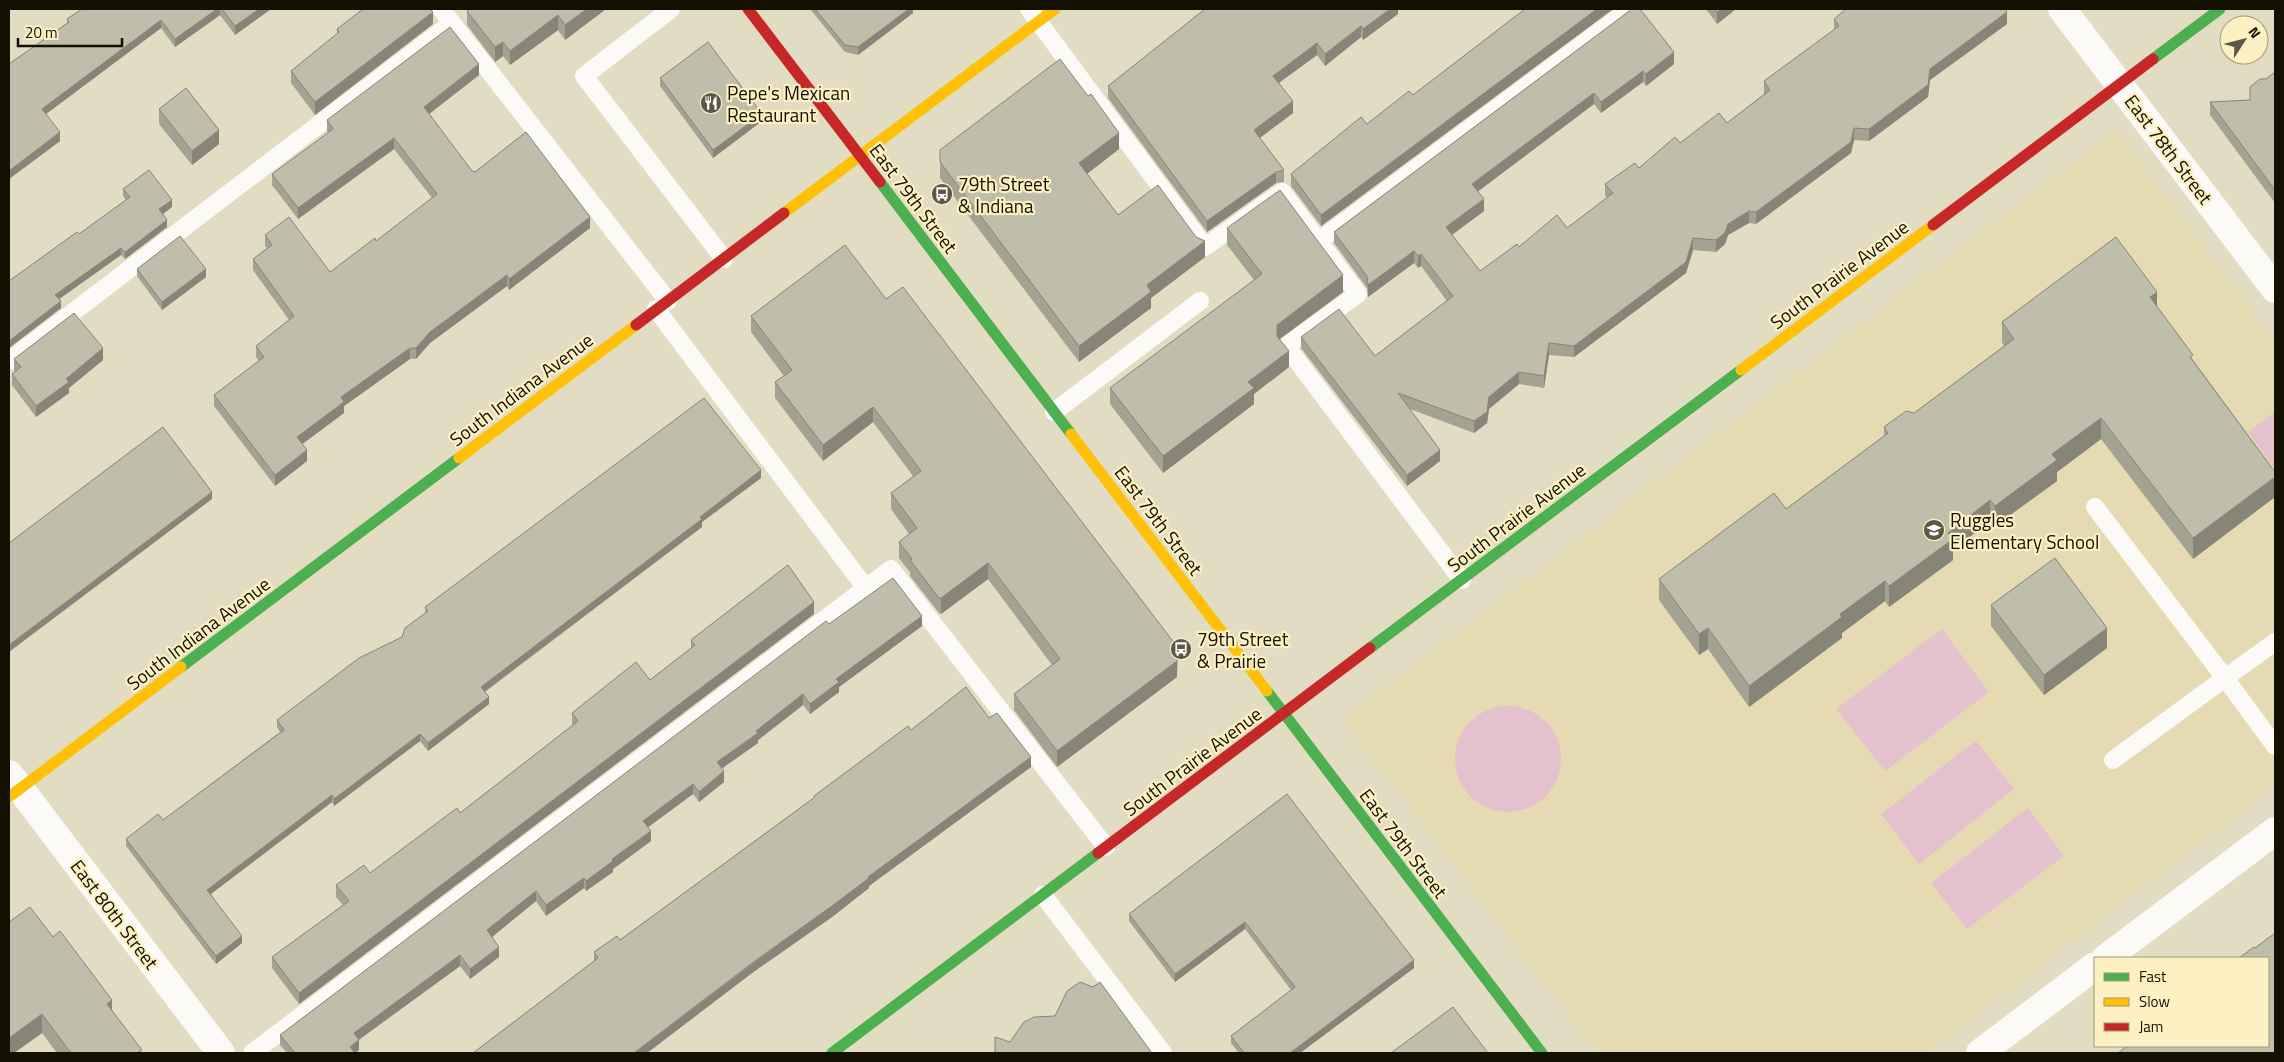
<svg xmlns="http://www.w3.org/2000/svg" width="2284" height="1062" font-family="'Titillium Web',sans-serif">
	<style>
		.built { fill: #e5dab2 }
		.green { fill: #e3c2cd }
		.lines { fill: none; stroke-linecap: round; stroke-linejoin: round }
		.lane { stroke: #fbfaf6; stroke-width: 18 }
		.street { stroke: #fbfaf6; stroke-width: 28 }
		.fast { stroke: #4caf50; stroke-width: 11 }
		.slow { stroke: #ffc107; stroke-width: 11 }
		.jam { stroke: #c62828; stroke-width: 11 }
		.wall { fill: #a4a392 }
		.shaded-wall { fill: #868577 }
		.building { fill: #bfbeaa; stroke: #868577 }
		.labels { text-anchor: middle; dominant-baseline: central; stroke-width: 4.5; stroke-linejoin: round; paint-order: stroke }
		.poi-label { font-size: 19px; fill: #141002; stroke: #fdf1c3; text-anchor: start }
		.street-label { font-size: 19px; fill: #141002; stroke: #fdf1c3 }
	</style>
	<rect width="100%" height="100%" fill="#e2dcc3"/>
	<!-- built -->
	<path class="built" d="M2115 130 2275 339V787L1927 1053H1598L1343 720Z"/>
	<!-- green -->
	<path class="green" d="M2275 412V469L2248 432Z
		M1942 629 1989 692 1885 771 1836 709Z
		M1455 759a53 53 0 1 1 106 0a53 53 0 1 1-106 0Z
		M1976 741 2014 789 1919 864 1881 814Z
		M2028 808 2064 856 1967 929 1931 883Z"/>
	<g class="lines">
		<!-- lane -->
		<path class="lane" d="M441 9 668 301
			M671 9 584 76 724 259
			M1029 9 1205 247 1282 192 1358 294 1286 346 1462 580
			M1319 241 1630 9
			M656 309 865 587
			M9 361 452 23
			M1054 412 1200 301
			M2095 507 2225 678 2113 760
			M2275 642 2225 678 2275 746
			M1043 895 1163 1053
			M252 1053 891 569 1106 847"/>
		<!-- street -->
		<path class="street" d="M2062 9 2275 289
			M9 774 221 1053
			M2106 958 2275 831
			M1980 1053 2095 966"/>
		<!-- fast -->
		<path class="fast" d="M2153 59 2220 9
			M880 182 1071 434
			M1370 648 1741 370
			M181 667 459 458
			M1267 691 1542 1053
			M832 1053 1098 853"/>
		<!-- slow -->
		<path class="slow" d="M784 213 1055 9
			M1741 370 1933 225
			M1071 434 1267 691
			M459 458 636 325
			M9 797 181 667"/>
		<!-- jam -->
		<path class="jam" d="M748 9 880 182
			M1933 225 2153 59
			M636 325 784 213
			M1098 853 1370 648"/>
	</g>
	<!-- wall -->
	<path class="wall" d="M82 9H271L235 35 220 15 175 47 161 28 46 114 60 141 9 179V64L67 23V19Z
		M470 9H606L565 40 558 30 510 65 503 56 495 62 467 25V11Z
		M810 9H913V13L858 55 845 52Z
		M1398 9V14L1363 40 1361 37 1325 66 1317 55 1279 83 1293 113 1260 138 1284 170V182L1276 183 1207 232 1108 98V86Z
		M1525 9H1613L1321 226 1291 186V174L1413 95Z
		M1632 9 1674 64 1646 86 1643 82 1601 113 1594 104 1478 191 1484 211 1452 235 1480 271 1519 247 1567 228 1607 198 1605 195V184L1639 168 1680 143 1727 123 1764 94V81L1834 30V19L2007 24 1930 80 1928 97 1869 141 1854 140 1851 153 1756 224 1749 223 1728 235 1725 244 1716 252 1693 250 1686 273 1574 357 1549 355 1544 388 1519 384 1489 409 1487 423 1474 433 1410 409 1440 461 1407 486 1301 348V337L1375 356 1447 301 1421 266 1418 268 1414 263 1368 297 1367 288 1334 243V232Z
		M1706 9H1736L1717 24Z
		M433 24 315 115 291 83V71L337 34V29Z
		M2275 72V203L2210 115V102L2250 100 2266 79Z
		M479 75 429 114 472 171 590 228 509 290 507 286 430 343 416 359H410L344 406V413L302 444 307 461 275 486 214 406V395L259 361 256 357V346L289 320 253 270V259L267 248 265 246V235L330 272 376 241 432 198 394 149 298 219 272 185V174L328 133 327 131V120Z
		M660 78 762 121 713 158 660 86Z
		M159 109 219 144 192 165 159 124Z
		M1119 149 1087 174 1118 215 1205 257 1151 298V308L1079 362 940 178V162Z
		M123 189 172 207 163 214 167 227 125 259 121 255 59 299 61 308 9 348V281L79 234 126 200 123 196Z
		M1227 228 1343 292 1280 339 1289 367 1254 394V404L1163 473 1110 404V388L1254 280 1227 245Z
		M137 269 206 277 162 310 137 276Z
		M886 299 1177 677 1057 767 1014 710V694L1052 665 988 579 941 614 939 613 910 576V572L899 558V542L909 534 891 509V493L913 476 873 422 823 461 775 398V382L784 376 751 332V316Z
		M2157 307 2193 360 2275 472V497L2193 559 2101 439 2057 472V481L1995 526 1990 521 1953 550V560L1889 607 1885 601 1842 633V638L1749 707 1708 649 1699 655 1659 600V579L1786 509 1884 436V427L1914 413 2004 346 2002 342V322Z
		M14 359 103 360 69 388V393L36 417 12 385V374L15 371 14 370Z
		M761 478 702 522V527L485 692 489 704 428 751 420 741 334 806 332 802 211 894 242 943 216 964 126 846V839L163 820 280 732 277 727V720L402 637 425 614V607Z
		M1991 605 2107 648 2044 695 1991 626Z
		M814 614 299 1004 272 968V957L343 905 336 897V885L370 873 460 813 573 725 572 724V713L650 680 691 648V640Z
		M829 624 922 626 839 687V692L810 714 803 705 758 740V743L722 768 724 782 699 802 693 794 648 827 651 841 613 869V872L586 891 584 888 546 916 536 901 492 937 499 957 470 979 460 966 359 1040V1050L355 1053H287L280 1045V1035Z
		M989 718 1031 767 869 886V888L832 917 752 973 647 1053H473L594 961V952L620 940 814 798V796L911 730Z
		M1287 794 1414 968 1300 1053H1239L1231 1043V1036L1291 990 1245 929 1175 982 1129 921V914Z
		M53 937 112 1010 142 1053H57L42 1033 14 1053H9Z"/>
	<!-- shaded-wall -->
	<path class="shaded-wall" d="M217 9H220V15L175 47V39Z
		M259 9H271L235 35V26Z
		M587 9H606L565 40V25Z
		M909 9H913V13L858 55V47Z
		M1390 9H1398V14L1363 40V29Z
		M1597 9H1613L1321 226V215Z
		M1721 9H1736L1717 24V12Z
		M433 12V24L315 115V102Z
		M2007 12V24L1930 80 1928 97 1869 141V129L1930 69Z
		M558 15V30L510 65V51Z
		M161 20V28L42 117V109Z
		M1361 26V37L1325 66V54Z
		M503 42V56L495 62V47Z
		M1317 43V55L1273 87V76Z
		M1674 52V64L1646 86V74Z
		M479 64V75L424 118V107Z
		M1643 71V82L1601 113V102Z
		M1594 93V104L1472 196V184Z
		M1293 101V113L1254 142V130Z
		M762 114V121L713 158V150Z
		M1854 128V140L1851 153 1756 224V212Z
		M219 130V144L192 165V151Z
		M60 132V141L9 179V171Z
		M1119 133V149L1079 180V163Z
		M394 138V149L298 219V208Z
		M1276 172V183L1207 232V221Z
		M1484 199V211L1446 239V227Z
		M172 200V207L159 217V209Z
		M1749 211V223L1728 235 1725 244 1716 252V240L1728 224Z
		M590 217V228L509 290V279Z
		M167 220V227L125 259V252Z
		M1693 238V250L1686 273 1574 357V346Z
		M1205 241V257L1151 298V308L1079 362V346L1147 285Z
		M121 248V255L55 302V295Z
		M1414 251V263L1368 297V285Z
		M1421 254V266L1418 268V256Z
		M206 269V277L162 310V302Z
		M507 275V286L430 343 416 359V348L430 332Z
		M1343 275V292L1277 341V325Z
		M2157 292V313L2150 297Z
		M61 301V308L9 348V341Z
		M1549 343V355L1544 388V376Z
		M103 348V360L69 388V393L36 417V406L66 379Z
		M410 348V359L344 406V413L297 448V437L341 397Z
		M1289 351V367L1254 394V404L1163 473V456L1248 382Z
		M1519 372V384L1489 409 1487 423 1474 433V421L1489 397Z
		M873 407V422L823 461V445Z
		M2101 418V439L2057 472V481L1995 526V506L2052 454Z
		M307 450V461L275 486V475Z
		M1440 450V461L1407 486V475Z
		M761 470V478L702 522V527L481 694V687L700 517Z
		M2275 477V497L2193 559V538Z
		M212 492V499L9 652V645Z
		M1990 500V521L1953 550V560L1889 607V586L1948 533Z
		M988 563V579L941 614V598Z
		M1885 581V601L1842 633V638L1749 707V686L1840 614Z
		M814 602V614L299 1004V993Z
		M922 616V626L839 687V692L810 714V704L836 679Z
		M1708 628V649L1699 655V634Z
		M2107 628V648L2044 695V675Z
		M1178 648 1177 677 1057 767V751Z
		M803 694V705L758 740V743L717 772V762Z
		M489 697V704L428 751V743Z
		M420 734V741L334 806V799Z
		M1031 757V767L869 886V888L832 917 752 973 647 1053H634L868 877Z
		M724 771V782L699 802V792Z
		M693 784V794L643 831V821Z
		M332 795V802L207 897V890Z
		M651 831V841L613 869V872L586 891V881L612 859Z
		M584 878V888L546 916V905Z
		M536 891V901L487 941V930Z
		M1245 922V929L1175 982V974Z
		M242 936V943L216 964V956Z
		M499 947V957L470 979V969Z
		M460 955V966L354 1043V1033Z
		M1414 960V968L1300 1053H1290Z
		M112 1000V1019L107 1004Z
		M42 1014V1033L14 1053H9V1038Z
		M359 1040V1050L355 1053H350V1047Z"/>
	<!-- building -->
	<path class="building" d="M82 9H217L175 39 161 20 42 109 60 132 9 171V64L69 22 67 19Z
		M222 9H259L235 26Z
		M363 9H430L433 12 315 102 291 71 339 32 337 29Z
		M470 9H587L565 25 558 15 510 51 503 42 495 47 467 11Z
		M815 9H909L858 47 845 45Z
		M1205 9H1390L1363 29 1361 26 1325 54 1317 43 1273 76 1293 101 1254 130 1284 170 1276 172 1207 221 1108 86Z
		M1525 9H1597L1321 215 1291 174 1361 117 1367 124 1409 91 1413 95Z
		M1632 9H1640L1674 52 1646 74 1643 71 1601 102 1594 93 1472 184 1484 199 1446 227 1480 271 1517 244 1519 247 1557 215 1567 228 1613 193 1605 184 1635 163 1639 168 1675 137 1680 143 1719 113 1727 123 1770 90 1764 81 1839 26 1834 19 1846 9H2005L2007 12 1930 69 1928 85 1869 129 1854 128 1851 142 1756 212 1749 211 1728 224 1725 233 1716 240 1693 238 1686 262 1574 346 1549 343 1544 376 1519 372 1489 397 1487 412 1474 421 1398 393 1440 450 1407 475 1301 337 1339 309 1375 356 1453 296 1421 254 1418 256 1414 251 1368 285 1367 276 1334 232Z
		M1714 9H1721L1717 12Z
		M450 27 479 64 424 107 472 171 475 172 526 132 590 217 509 279 507 275 430 332 416 348H410L341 397 344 402 297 437 307 450 275 475 214 395 264 357 256 346 294 316 253 259 272 245 265 235 289 217 330 272 375 238 376 241 437 194 394 138 298 208 272 174 333 129 327 120Z
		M708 42 762 114 713 150 660 78Z
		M1060 59 1088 96 1091 94 1119 133 1079 163 1118 215 1158 185 1196 237 1205 241 1147 285 1151 292 1079 346 940 162V150Z
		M2275 72V190L2210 102 2250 100V87L2260 79H2266Z
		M186 88 219 130 192 151 159 109Z
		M149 170 172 200 159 209 167 220 125 252 121 248 55 295 61 301 9 341V281L77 232 79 234 130 197 123 189Z
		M1280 190 1343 275 1277 325V336L1289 351 1248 382 1254 388 1163 456 1110 388 1262 274 1227 228Z
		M180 236 206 269 162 302 137 269Z
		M2116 237 2157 292 2150 297 2193 355 2190 357 2275 472V477L2193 538 2101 418 2052 454 2057 460 1995 506 1990 500 1948 533 1953 539 1889 586 1885 581 1840 614 1842 617 1749 686 1708 628 1699 634 1659 579 1774 493 1786 509 1888 433 1884 427 1906 411 1914 413 2014 339 2002 322Z
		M845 245 886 299 903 287 1178 648 1177 661 1057 751 1014 694 1060 659 988 563 941 598H939L910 560 912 559 899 542 917 528 891 493 921 471 873 407 823 445 775 382 792 370 751 316Z
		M74 313 103 348 66 379 69 382 36 406 12 374 21 367 14 359Z
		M704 398 761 470 700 517 702 519 481 687 489 697 428 743 420 734 334 799 332 795 207 890 242 936 216 956 126 839 158 814 163 820 284 730 277 720 359 658 402 637 405 628 428 611 425 607Z
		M163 427 212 492 9 645V543Z
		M2055 558 2107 628 2044 675 1991 605Z
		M788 565 814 602 299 993 272 957 349 901 336 885 364 865 370 873 457 808 460 813 578 721 572 713 636 662 650 680 695 645 691 640Z
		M893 578 922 616 836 679 839 682 810 704 803 694 756 731 758 733 717 762 724 771 699 792 693 784 643 821 651 831 612 859 613 861 586 881 584 878 546 905 536 891 487 930 499 947 470 969 460 955 354 1033 359 1040 350 1047 355 1053H295L280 1035 826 621 829 624Z
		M966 687 989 718 997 713 1031 757 868 877 869 878 832 906 752 963 634 1053H473L598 958 594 952 617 936 620 940 815 797 814 796 908 726 911 730Z
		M1287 794 1414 960 1290 1053H1244L1231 1036 1295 987 1245 922 1175 974 1129 914Z
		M30 907 53 937 60 931 112 1000 107 1004 142 1050 137 1053H71L42 1014 9 1038V922Z
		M2275 933V1053H2118L2127 1046H2268V958H2239L2254 947 2255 948Z
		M1080 982 1093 987 1100 982 1152 1053H995V1037L1010 1042 1024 1022 1034 1017 1055 1016 1067 991Z
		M1453 1007 1488 1053H1391Z"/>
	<!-- icons -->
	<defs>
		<g id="restaurant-disc" transform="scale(1.125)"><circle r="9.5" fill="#5c5746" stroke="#fdf1c3"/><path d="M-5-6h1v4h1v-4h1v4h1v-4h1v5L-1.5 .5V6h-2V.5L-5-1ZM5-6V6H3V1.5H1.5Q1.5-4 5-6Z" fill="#fff"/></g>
		<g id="bus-disc" transform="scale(1.125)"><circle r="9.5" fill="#5c5746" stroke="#fdf1c3"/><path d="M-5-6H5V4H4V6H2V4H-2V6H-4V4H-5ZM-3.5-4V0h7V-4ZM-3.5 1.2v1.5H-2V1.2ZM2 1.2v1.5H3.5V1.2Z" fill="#fff"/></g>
		<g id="school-disc" transform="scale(1.125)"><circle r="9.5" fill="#5c5746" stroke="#fdf1c3"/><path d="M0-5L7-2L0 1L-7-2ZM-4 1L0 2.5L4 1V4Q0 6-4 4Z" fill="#fff"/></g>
	</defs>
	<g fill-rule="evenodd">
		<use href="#restaurant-disc" x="711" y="103"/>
		<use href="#bus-disc" x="942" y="194"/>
		<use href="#school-disc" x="1934" y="530"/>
		<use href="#bus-disc" x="1181" y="649"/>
	</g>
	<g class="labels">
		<!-- poi labels -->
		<g class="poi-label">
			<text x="727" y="92">Pepe's Mexican<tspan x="727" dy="22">Restaurant</tspan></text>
			<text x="958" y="183">79th Street<tspan x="958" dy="22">&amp; Indiana</tspan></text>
			<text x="1950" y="519">Ruggles<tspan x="1950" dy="22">Elementary School</tspan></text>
			<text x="1197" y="638">79th Street<tspan x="1197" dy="22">&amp; Prairie</tspan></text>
		</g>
		<!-- street labels -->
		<g class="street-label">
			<text transform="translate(2169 149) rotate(53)">East 78th Street</text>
			<text transform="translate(914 198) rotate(53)">East 79th Street</text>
			<text transform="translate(1839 274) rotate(-37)">South Prairie Avenue</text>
			<text transform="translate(521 389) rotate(-37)">South Indiana Avenue</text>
			<text transform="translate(1516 517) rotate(-37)">South Prairie Avenue</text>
			<text transform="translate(1159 520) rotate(53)">East 79th Street</text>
			<text transform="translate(198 633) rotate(-37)">South Indiana Avenue</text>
			<text transform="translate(1192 761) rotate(-37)">South Prairie Avenue</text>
			<text transform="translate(1404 843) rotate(53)">East 79th Street</text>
			<text transform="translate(115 914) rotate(53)">East 80th Street</text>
		</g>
	</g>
	<!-- border -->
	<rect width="2284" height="1062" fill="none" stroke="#141002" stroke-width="20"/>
	<!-- legend -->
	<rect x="2094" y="957" width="175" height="90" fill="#fdf1c3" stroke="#a09776"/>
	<rect x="2104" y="973" width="25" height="8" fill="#4caf50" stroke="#a09776"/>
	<text x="2139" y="982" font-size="15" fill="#141002">Fast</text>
	<rect x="2104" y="998" width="25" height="8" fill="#ffc107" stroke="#a09776"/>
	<text x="2139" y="1007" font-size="15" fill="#141002">Slow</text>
	<rect x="2104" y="1023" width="25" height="8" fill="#c62828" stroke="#a09776"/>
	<text x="2139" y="1032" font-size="15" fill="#141002">Jam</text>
	<!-- north arrow -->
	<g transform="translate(2244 40) rotate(54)"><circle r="24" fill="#fdf1c3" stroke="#a09776"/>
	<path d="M0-4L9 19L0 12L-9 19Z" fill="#5c5746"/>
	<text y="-8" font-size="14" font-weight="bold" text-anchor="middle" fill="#141002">N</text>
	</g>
	<!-- scale -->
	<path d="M18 38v8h104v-8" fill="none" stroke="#141002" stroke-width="2.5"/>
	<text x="25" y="38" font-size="15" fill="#141002" stroke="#fdf1c3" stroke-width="4" paint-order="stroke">20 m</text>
</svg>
